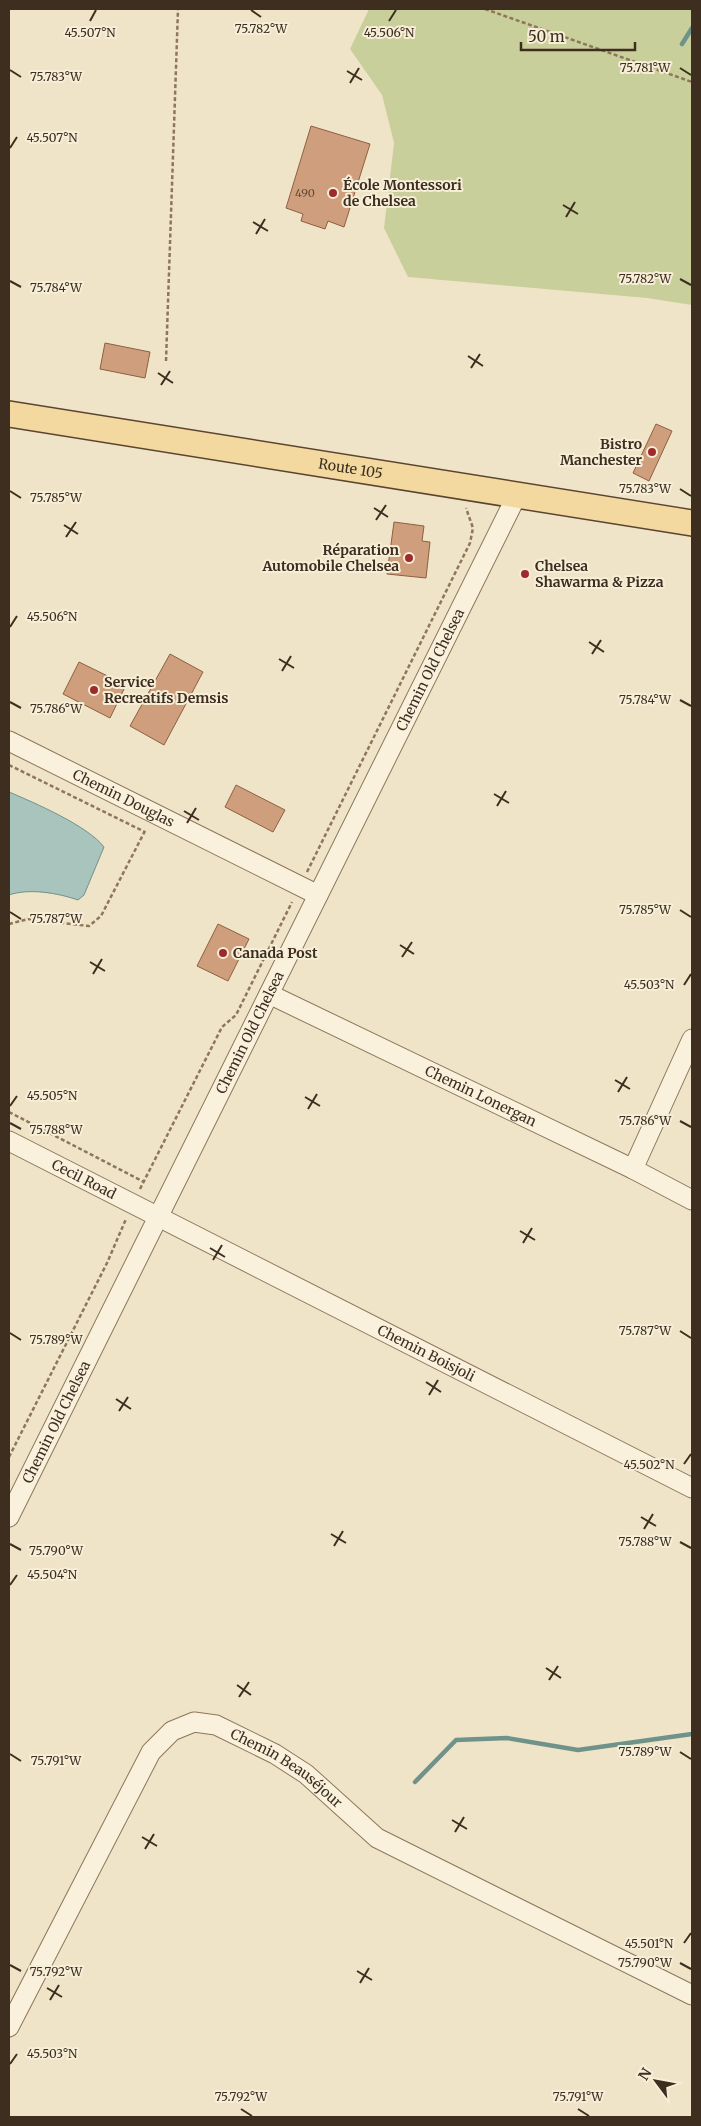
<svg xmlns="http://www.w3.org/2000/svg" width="701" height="2126" font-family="Merriweather,serif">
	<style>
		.green { fill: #c9cf9b }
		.water { fill: #a9c4bc; stroke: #6f938a }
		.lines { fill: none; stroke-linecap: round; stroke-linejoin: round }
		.stream { stroke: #6f938a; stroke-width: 4.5 }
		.building { fill: #cf9f7d; stroke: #8d5f41 }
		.minor-casing { stroke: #8d765c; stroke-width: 21 }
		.major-casing { stroke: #5b4430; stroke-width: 28 }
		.path { stroke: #8d765c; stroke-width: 2.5; stroke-dasharray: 4 2.5; stroke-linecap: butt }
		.minor { stroke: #faf1dc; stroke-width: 19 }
		.major { stroke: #f3d9a0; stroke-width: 25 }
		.ticks { fill: none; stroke: #3d2e20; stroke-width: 2 }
		.poi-dot { fill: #9e2a2b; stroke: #f7eed8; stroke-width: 2 }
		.labels { text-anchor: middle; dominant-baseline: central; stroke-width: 4; stroke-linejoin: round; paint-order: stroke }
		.number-label { font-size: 11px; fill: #624a37 }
		.poi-label { font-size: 14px; font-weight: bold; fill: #3d2e20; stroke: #f7eed8; text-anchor: start }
		.street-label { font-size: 14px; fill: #3d2e20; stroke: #f7eed8 }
		.ticks-label { font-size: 12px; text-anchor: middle; fill: #3d2e20; stroke: #f7eed8; stroke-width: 4; stroke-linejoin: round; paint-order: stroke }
	</style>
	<rect width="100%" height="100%" fill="#f0e4c8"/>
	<!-- green -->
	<path class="green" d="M369 9H692V305L647 298 408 277 384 228 394 143 382 95 350 49Z"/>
	<!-- water -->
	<path class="water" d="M9 792C35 803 88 826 104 847L84 895 78 900C58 893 29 888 9 895Z"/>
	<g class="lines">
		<!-- stream -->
		<path class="stream" d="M682 44 692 28
			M415 1782 456 1740 507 1738 578 1750 692 1734"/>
	</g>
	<!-- building -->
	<path class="building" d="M311 126 370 144 344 227 328 221 325 229 301 221 303 214 286 208Z
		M105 343 150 352 145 378 100 369Z
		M656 424 672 431 649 481 633 473Z
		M394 522 424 526 422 541 430 542 426 578 387 574Z
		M170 654 203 672 164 745 130 726Z
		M79 662 126 685 110 718 63 694Z
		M236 785 285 810 273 832 225 807Z
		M218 924 249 939 228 981 197 966Z"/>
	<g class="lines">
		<!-- minor casing -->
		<g class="minor-casing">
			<g id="minor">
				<path id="s1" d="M9 741 318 895"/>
				<path id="s2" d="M269 994 633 1169 692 1200"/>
				<path id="s3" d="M9 1141 692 1488"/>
				<path d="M633 1169 692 1039"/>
				<path id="s4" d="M9 1517 517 495"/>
				<path id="s5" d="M9 2027 151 1752 172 1731 194 1722 216 1725 275 1754 306 1774 377 1838 692 1995"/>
			</g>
		</g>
		<!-- major casing -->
		<g class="major-casing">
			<g id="major">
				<path id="s6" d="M9 414 692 523"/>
			</g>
		</g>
		<!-- path -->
		<path class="path" d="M485 9 692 82
			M166 361 178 9
			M9 765 145 832
			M307 872 470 543 473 528 466 508
			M9 924 28 919 89 926 101 916 146 829
			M9 1112 144 1182
			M140 1189 222 1027 236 1015 292 902
			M9 1457 107 1263 126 1219"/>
		<!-- minor -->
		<use href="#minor" class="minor"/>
		<!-- major -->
		<use href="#major" class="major"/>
	</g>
	<!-- ticks -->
	<path class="ticks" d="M251 10 261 17M90 21 96 10M389 21 396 10M680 68 691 75M10 70 21 77M347 71 362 80M350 83 359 68M10 148 17 137M563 205 578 214M566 217 575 202M253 222 268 231M256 234 265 219M680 279 691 285M10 281 21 287M468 356 483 366M471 368 480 354M158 373 173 383M161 385 170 371M680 489 691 496M10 491 21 498M374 508 388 517M376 520 386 505M64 525 78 534M66 537 76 522M10 627 17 616M589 642 604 652M592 654 601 640M279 659 294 668M282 671 291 656M680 700 691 706M10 702 21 708M494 794 509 803M497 806 506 791M184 811 199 820M187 823 196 808M680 910 691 917M10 912 21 919M400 945 414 954M402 957 412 942M90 962 105 971M93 974 102 959M684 985 691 974M615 1080 630 1089M618 1092 627 1077M305 1097 320 1106M10 1106 17 1096M308 1109 317 1094M680 1121 691 1127M10 1123 21 1129M520 1231 535 1240M523 1243 532 1228M210 1248 225 1257M213 1260 222 1245M680 1331 691 1338M10 1333 21 1340M426 1382 441 1392M429 1395 438 1380M116 1399 131 1409M119 1411 128 1397M684 1464 691 1454M641 1517 656 1526M644 1529 653 1514M331 1534 346 1543M680 1542 691 1548M10 1544 21 1550M334 1546 343 1531M10 1585 17 1575M546 1668 561 1678M549 1680 558 1666M237 1685 251 1695M239 1697 249 1682M680 1752 691 1759M10 1754 21 1761M452 1820 467 1829M455 1832 464 1817M142 1837 157 1846M145 1849 154 1834M684 1943 691 1933M680 1963 691 1969M10 1965 21 1971M357 1971 372 1980M360 1983 369 1968M47 1988 62 1997M50 2000 59 1985M10 2064 17 2054M241 2109 252 2116M578 2109 589 2116"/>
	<!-- markers -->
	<g class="poi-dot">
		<circle cx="333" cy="193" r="5"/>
		<circle cx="652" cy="452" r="5"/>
		<circle cx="409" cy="558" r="5"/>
		<circle cx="525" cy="574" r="5"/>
		<circle cx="94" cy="690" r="5"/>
		<circle cx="223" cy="953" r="5"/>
	</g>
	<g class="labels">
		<!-- number labels -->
		<g class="number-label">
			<text x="305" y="193">490</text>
		</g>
		<!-- poi labels -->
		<g class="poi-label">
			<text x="343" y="185">École Montessori<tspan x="343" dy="16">de Chelsea</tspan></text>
			<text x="642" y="444" text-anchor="end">Bistro<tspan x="642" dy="16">Manchester</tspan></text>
			<text x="399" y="550" text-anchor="end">Réparation<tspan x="399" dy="16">Automobile Chelsea</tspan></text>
			<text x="535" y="566">Chelsea<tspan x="535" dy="16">Shawarma &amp; Pizza</tspan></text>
			<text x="104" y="682">Service<tspan x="104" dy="16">Recreatifs Demsis</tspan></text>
			<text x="233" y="953">Canada Post</text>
		</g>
		<!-- street labels -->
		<g class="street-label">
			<text stroke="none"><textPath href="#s6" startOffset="346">Route 105</textPath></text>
			<text stroke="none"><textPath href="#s4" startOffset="946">Chemin Old Chelsea</textPath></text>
			<text stroke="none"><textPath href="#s1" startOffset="128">Chemin Douglas</textPath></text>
			<text stroke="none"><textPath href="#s4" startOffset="541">Chemin Old Chelsea</textPath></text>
			<text stroke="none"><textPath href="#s2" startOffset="235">Chemin Lonergan</textPath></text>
			<text stroke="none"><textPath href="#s3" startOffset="84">Cecil Road</textPath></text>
			<text stroke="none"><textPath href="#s3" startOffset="468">Chemin Boisjoli</textPath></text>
			<text stroke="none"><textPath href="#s4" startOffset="106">Chemin Old Chelsea</textPath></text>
			<text stroke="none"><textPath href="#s5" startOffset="468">Chemin Beauséjour</textPath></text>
		</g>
	</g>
	<g class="ticks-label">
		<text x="261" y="33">75.782°W</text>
		<text x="90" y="37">45.507°N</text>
		<text x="389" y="37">45.506°N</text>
		<text x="645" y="72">75.781°W</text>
		<text x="56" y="81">75.783°W</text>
		<text x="52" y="142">45.507°N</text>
		<text x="645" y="283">75.782°W</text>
		<text x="56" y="292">75.784°W</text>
		<text x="645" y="493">75.783°W</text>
		<text x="56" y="502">75.785°W</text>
		<text x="52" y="621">45.506°N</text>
		<text x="645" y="704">75.784°W</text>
		<text x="56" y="713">75.786°W</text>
		<text x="645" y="914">75.785°W</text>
		<text x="56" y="923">75.787°W</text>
		<text x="649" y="989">45.503°N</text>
		<text x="52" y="1100">45.505°N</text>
		<text x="645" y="1125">75.786°W</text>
		<text x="56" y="1134">75.788°W</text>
		<text x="645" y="1335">75.787°W</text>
		<text x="56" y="1344">75.789°W</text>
		<text x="649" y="1469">45.502°N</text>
		<text x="645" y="1546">75.788°W</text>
		<text x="56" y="1555">75.790°W</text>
		<text x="52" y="1579">45.504°N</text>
		<text x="645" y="1756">75.789°W</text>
		<text x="56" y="1765">75.791°W</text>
		<text x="649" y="1948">45.501°N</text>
		<text x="645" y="1967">75.790°W</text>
		<text x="56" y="1976">75.792°W</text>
		<text x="52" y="2058">45.503°N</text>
		<text x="241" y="2101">75.792°W</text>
		<text x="578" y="2101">75.791°W</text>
	</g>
	<!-- border -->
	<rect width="701" height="2126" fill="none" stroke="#3d2e20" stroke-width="20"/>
	<!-- north arrow -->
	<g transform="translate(656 2081) rotate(302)" stroke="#f7eed8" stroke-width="4" paint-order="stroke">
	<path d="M0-4L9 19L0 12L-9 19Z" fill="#3d2e20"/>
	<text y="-8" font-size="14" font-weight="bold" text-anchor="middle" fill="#3d2e20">N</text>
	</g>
	<!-- scale -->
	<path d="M521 42v8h114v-8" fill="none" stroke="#3d2e20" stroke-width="2.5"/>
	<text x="528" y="42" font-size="15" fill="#3d2e20" stroke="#f7eed8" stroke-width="4" paint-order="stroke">50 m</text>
</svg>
